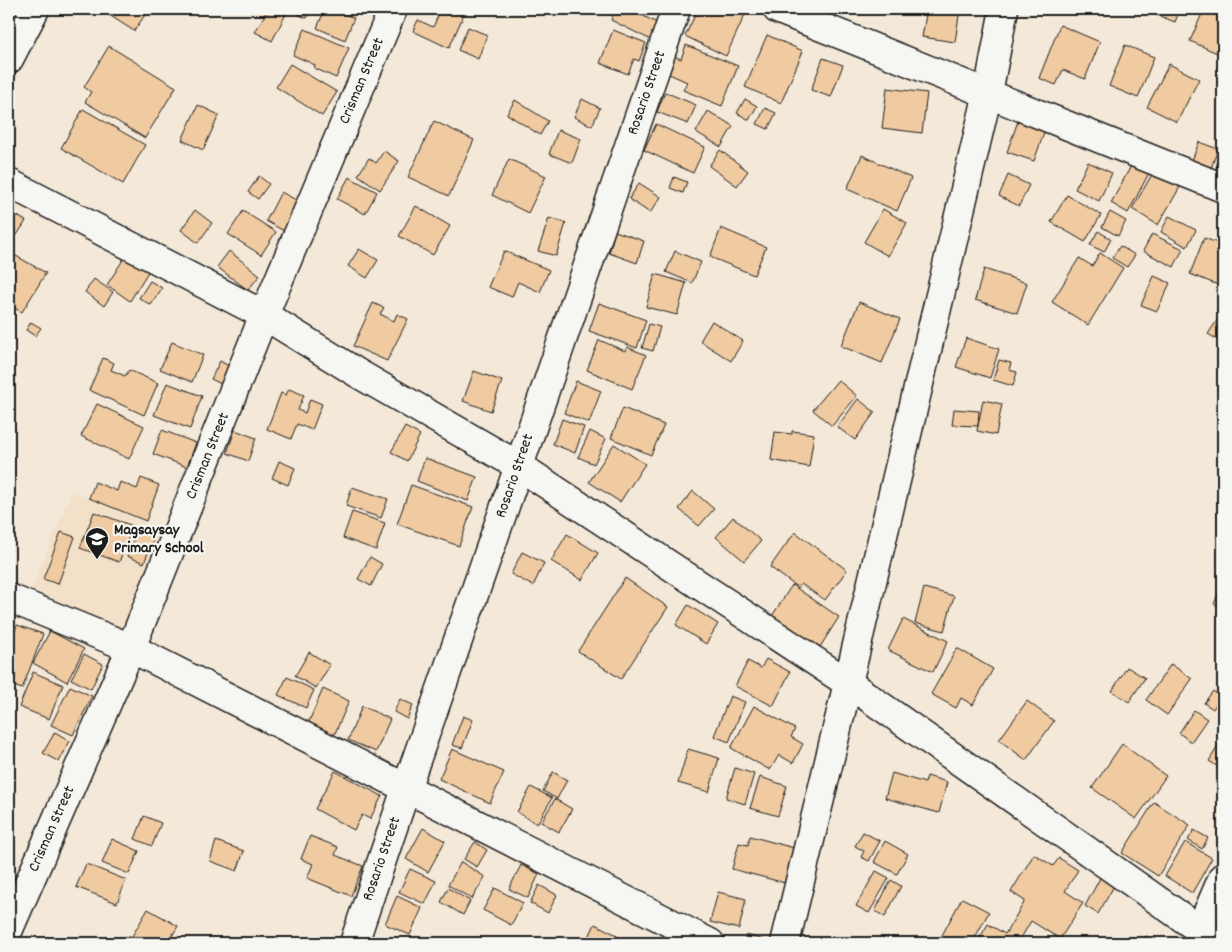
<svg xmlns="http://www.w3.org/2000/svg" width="1232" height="952" font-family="Dekko,sans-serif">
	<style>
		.built { fill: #f3e0c8 }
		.building { fill: #f0caa0; stroke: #1c1c1c }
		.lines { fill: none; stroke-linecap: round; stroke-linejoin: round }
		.street-casing { stroke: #1c1c1c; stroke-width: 31 }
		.secondary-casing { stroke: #1c1c1c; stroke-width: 31 }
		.street { stroke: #f6f6f2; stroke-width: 28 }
		.secondary { stroke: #f6f6f2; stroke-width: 28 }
		.labels { text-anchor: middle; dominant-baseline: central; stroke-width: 4.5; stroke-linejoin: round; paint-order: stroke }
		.street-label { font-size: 16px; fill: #1c1c1c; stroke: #f6f6f2 }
		.poi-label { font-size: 16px; font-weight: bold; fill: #1c1c1c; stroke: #f6f6f2; text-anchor: start }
	</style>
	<rect width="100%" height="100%" fill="#f4e9d9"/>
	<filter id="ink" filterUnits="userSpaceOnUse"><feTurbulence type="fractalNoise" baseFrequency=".02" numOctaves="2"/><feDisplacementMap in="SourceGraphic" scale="10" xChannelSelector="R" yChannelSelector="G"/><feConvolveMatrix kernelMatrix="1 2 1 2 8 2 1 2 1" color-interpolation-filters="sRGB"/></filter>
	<g filter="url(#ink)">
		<!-- built -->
		<path class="built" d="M72 491 164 531 123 629 31 589Z"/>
		<!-- building -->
		<path class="building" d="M108 9H149L134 31 106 13Z
			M268 9H275L286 14 272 41 255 32Z
			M302 9H311L307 18 299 15Z
			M325 9H333L354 18 345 40 317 28Z
			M441 9H458L465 12 449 48 413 31 418 20 433 27Z
			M616 9H630L659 24 651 40 611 20Z
			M698 9H745L747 10 726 56 685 36Z
			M927 9H960L955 42 922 37Z
			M1150 9H1180L1175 22 1149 12Z
			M1204 9H1223V38L1217 53 1190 41Z
			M1060 25 1100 42 1085 79 1063 70 1056 85 1039 78Z
			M468 27 487 35 478 59 458 50Z
			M305 29 349 48 336 78 314 68 315 65 293 55Z
			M613 30 646 43 639 61 634 59 628 74 600 63Z
			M767 35 803 51 781 103 745 87Z
			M686 45 738 66 722 106 683 90 687 82 667 73 674 56 681 59Z
			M1125 45 1154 57 1138 98 1109 86Z
			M109 46 176 87 145 138 85 102 91 92 84 87Z
			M823 58 843 65 831 97 811 90Z
			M290 64 337 92 322 116 276 87Z
			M1169 64 1199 79 1177 122 1147 107Z
			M887 88 927 93 922 133 882 128Z
			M665 92 696 105 688 124 657 112Z
			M582 99 600 108 592 126 574 117Z
			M745 99 757 106 749 120 737 113Z
			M515 100 548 121 540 135 507 114Z
			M198 105 219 115 203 150 182 140Z
			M765 108 776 113 768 129 757 124Z
			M83 109 145 145 123 184 61 148Z
			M708 111 733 126 721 147 696 132Z
			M434 121 474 140 449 196 408 177Z
			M1018 121 1045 130 1034 161 1007 152Z
			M656 124 705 147 693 173 644 150Z
			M558 130 581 139 572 163 549 154Z
			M1199 142 1218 149 1210 171 1191 163Z
			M1223 148V178L1214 174Z
			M720 150 748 171 737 186 709 166Z
			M384 151 399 161 380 190 358 175 369 158 376 163Z
			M862 155 911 178 897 211 847 189Z
			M509 159 546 176 528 213 492 195Z
			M1088 162 1112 173 1099 201 1075 189Z
			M1132 164 1149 173 1128 213 1111 203Z
			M1154 171 1180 187 1158 225 1132 209Z
			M1008 175 1029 185 1019 206 999 196Z
			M259 176 269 184 258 199 248 192Z
			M349 177 377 192 365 214 337 199Z
			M674 177 687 182 683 193 670 188Z
			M639 183 661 197 650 213 629 199Z
			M281 192 300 202 284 231 266 221Z
			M1067 195 1101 215 1085 242 1051 222Z
			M416 206 450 226 433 255 399 236Z
			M883 209 907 223 888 256 864 242Z
			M195 210 212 223 198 243 181 230Z
			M9 211 26 221 17 235 9 231Z
			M243 211 276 232 261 255 228 234Z
			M1110 212 1126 221 1118 236 1102 227Z
			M1169 216 1196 230 1187 247 1161 232Z
			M549 218 566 223 556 256 538 251Z
			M721 228 766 247 754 275 710 257Z
			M615 231 644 241 637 263 609 253Z
			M1098 231 1111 239 1104 252 1090 245Z
			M1152 234 1183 249 1174 267 1143 251Z
			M1204 238 1223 245V287L1190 274Z
			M1120 246 1135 255 1127 267 1112 258Z
			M359 249 378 260 367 278 348 266Z
			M229 251 260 275 248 290 217 267Z
			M504 251 549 270 540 292 518 282 512 297 488 287Z
			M675 251 701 262 692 283 666 272Z
			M128 252 151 267 130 301 107 285Z
			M11 253 46 273 22 312 9 305V283L12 278 9 276V257Z
			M1100 253 1123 268 1088 325 1052 302 1079 258 1092 266Z
			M984 269 1027 283 1017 313 975 300Z
			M655 274 686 283 677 315 646 307Z
			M1154 276 1170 283 1157 311 1141 305Z
			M94 279 113 292 104 306 85 292Z
			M150 281 162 288 151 305 139 298Z
			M859 302 900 319 882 363 841 346Z
			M373 303 384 308 380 314 394 321 397 314 408 319 387 361 353 346Z
			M599 303 646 320 637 348 589 331Z
			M1220 316 1223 318V343L1208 334Z
			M712 321 743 341 731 361 700 341Z
			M31 322 41 328 35 336 26 330Z
			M649 324 660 327 653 351 642 348Z
			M966 338 999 349 990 378 956 367Z
			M599 340 625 351 627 347 646 355 632 389 587 370Z
			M172 342 203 355 192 382 160 369Z
			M103 358 114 363 111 370 125 376 129 370 158 383 144 415 89 390Z
			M999 360 1011 363 1009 370 1017 372 1013 386 993 380Z
			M220 361 234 369 225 386 211 379Z
			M474 371 502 381 491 411 463 401Z
			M838 380 857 396 832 426 813 410Z
			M576 381 601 391 589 423 564 413Z
			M167 383 202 396 190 429 154 415Z
			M289 389 304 395 298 410 305 413 310 399 322 404 312 430 297 424 291 439 267 429 281 393 286 395Z
			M858 399 875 412 855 440 837 427Z
			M983 400 1002 404 996 435 977 431Z
			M97 404 144 426 129 459 81 436Z
			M623 408 664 425 651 455 611 438Z
			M954 409 979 411 978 426 952 425Z
			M562 419 584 427 575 453 553 444Z
			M405 427 420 435 407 461 391 452Z
			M162 430 196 443 187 467 153 454Z
			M235 430 256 438 248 461 227 453Z
			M590 431 606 439 594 464 578 457Z
			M792 431 814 434 809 467 771 460 775 432 792 434Z
			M614 444 645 464 620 502 589 482Z
			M425 458 477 477 468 501 417 481Z
			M279 461 295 468 288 485 272 478Z
			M141 478 159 485 146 521 89 498 95 482 117 491 120 482 137 489Z
			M411 485 473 507 459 546 397 524Z
			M352 487 388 499 381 518 346 506Z
			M693 491 714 509 699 526 679 509Z
			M94 512 133 526 119 562 80 548Z
			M352 512 385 523 376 550 343 538Z
			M733 517 761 541 744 561 716 537Z
			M9 531 13 533 9 544Z
			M137 531 154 538 144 563 127 556Z
			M61 532 75 537 58 584 43 579Z
			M795 532 847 570 825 600 801 584 798 588 770 567Z
			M567 534 598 553 582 580 551 561Z
			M522 552 544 563 533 586 511 574Z
			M370 557 382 564 371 586 358 579Z
			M625 578 668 607 621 679 578 651Z
			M1223 583V608L1214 604Z
			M792 585 839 617 820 647 772 616Z
			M924 588 954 596 944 631 915 623Z
			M688 605 718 624 706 644 676 625Z
			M903 619 948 641 933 672 888 650Z
			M17 625 43 634 22 689 9 684V647Z
			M50 631 84 649 67 682 33 663Z
			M957 648 993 669 973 705 961 698 956 708 931 694Z
			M309 652 330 665 316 688 295 676Z
			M84 654 103 664 91 689 71 679Z
			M766 659 790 672 773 706 735 686 748 661 761 668Z
			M1171 664 1192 679 1167 715 1146 700Z
			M1127 667 1145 678 1129 702 1112 691Z
			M33 672 63 685 49 719 19 707Z
			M287 677 314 690 306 708 278 695Z
			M70 686 92 696 73 735 51 725Z
			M323 689 349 701 333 738 307 726Z
			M1213 691 1221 697 1213 709 1204 703Z
			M730 696 745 702 729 742 714 736Z
			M400 699 413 705 407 719 394 712Z
			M1027 701 1054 721 1026 760 999 740Z
			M362 706 390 719 376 752 348 740Z
			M754 706 795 729 791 737 803 744 793 763 779 755 770 770 731 748Z
			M1194 710 1207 719 1191 742 1179 733Z
			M463 716 473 720 462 748 452 745Z
			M55 732 70 741 59 762 43 753Z
			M1223 738V770L1209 761Z
			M1122 744 1166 776 1136 819 1092 788Z
			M452 749 504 772 490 803 439 779Z
			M688 749 719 758 709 792 678 783Z
			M735 768 754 774 745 804 726 798Z
			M335 771 382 796 370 819 362 815 354 830 315 809Z
			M553 772 567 780 557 799 543 791Z
			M892 773 925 783 927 776 947 782 939 813 885 798Z
			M760 777 787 786 778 816 750 808Z
			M531 787 552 798 537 824 517 812Z
			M555 799 572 809 559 832 541 822Z
			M1154 802 1190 825 1158 876 1122 853Z
			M144 816 161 823 152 846 135 839Z
			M423 828 445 841 428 872 406 859Z
			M1194 830 1208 838 1202 849 1188 840Z
			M863 832 880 841 869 861 861 857 864 851 855 846Z
			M310 836 338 847 335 855 363 866 351 896 307 878 313 864 301 859Z
			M750 836 794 848 785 883 732 869 739 843 748 845Z
			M112 839 139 851 129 874 102 863Z
			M216 841 244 851 237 871 210 861Z
			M885 841 908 854 897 874 874 862Z
			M475 842 487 850 477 867 464 859Z
			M1185 842 1212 858 1192 893 1165 876Z
			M1034 854 1053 866 1059 858 1078 870 1065 891 1083 903 1060 939 1031 921 1018 943H986L979 939 988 924 1005 934 1025 901 1011 892Z
			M461 862 485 877 472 899 448 885Z
			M86 864 126 880 117 903 76 887Z
			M521 865 539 874 528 898 509 889Z
			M410 869 436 881 425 904 399 892Z
			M876 871 889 878 869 913 856 906Z
			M1100 878 1114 886 1098 914 1085 906Z
			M891 880 901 886 885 917 875 911Z
			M539 885 557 895 548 913 530 903Z
			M448 888 470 901 463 915 441 902Z
			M495 888 523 903 511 925 483 910Z
			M718 892 746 899 739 929 710 922Z
			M397 896 422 908 410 935 385 924Z
			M962 898 989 912 972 943H948L940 939Z
			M148 909 178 926 168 943H140L131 938Z
			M595 924 617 935 614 943H586Z
			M746 935 771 942V943H743Z
			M1146 936 1159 943H1142Z"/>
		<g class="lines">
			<!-- street casing -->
			<g class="street-casing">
				<path id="street" d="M777 9 1223 188
					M9 183 264 315 359 374 519 466 848 683 1200 930 1221 943
					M9 598 131 648 710 943
					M9 929 131 648 264 315 393 9
					M1200 930 1223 877
					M354 943 406 789 519 466 676 9"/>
			</g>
			<!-- secondary casing -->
			<g class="secondary-casing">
				<path id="secondary" d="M9 59 35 9
					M785 943 848 683 988 93 1004 9"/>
			</g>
			<!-- street -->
			<use href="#street" class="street"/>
			<!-- secondary -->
			<use href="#secondary" class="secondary"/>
		</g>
	</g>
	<!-- icons -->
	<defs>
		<g id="school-pin" transform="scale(1.25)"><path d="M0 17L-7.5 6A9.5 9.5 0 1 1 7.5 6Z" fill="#1c1c1c" stroke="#f6f6f2"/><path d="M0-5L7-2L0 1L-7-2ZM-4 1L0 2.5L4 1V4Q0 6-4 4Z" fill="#fff"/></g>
	</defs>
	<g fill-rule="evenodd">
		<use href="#school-pin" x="97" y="539"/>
	</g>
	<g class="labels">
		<!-- street labels -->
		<g class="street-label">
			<text transform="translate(362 81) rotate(-67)">Crisman Street</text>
			<text transform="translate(647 93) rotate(-71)">Rosario Street</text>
			<text transform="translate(208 456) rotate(-68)">Crisman Street</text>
			<text transform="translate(515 476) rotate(-71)">Rosario Street</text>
			<text transform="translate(52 829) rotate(-66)">Crisman Street</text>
			<text transform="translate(382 859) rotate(-71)">Rosario Street</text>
		</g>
		<!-- poi labels -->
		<g class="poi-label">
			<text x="114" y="530">Magsaysay<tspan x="114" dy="18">Primary School</tspan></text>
		</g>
	</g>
	<!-- margin -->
	<rect width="1232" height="952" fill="none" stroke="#f6f6f2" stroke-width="30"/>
	<rect x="15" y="15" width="1202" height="922" fill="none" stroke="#1c1c1c" stroke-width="2" filter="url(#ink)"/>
</svg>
